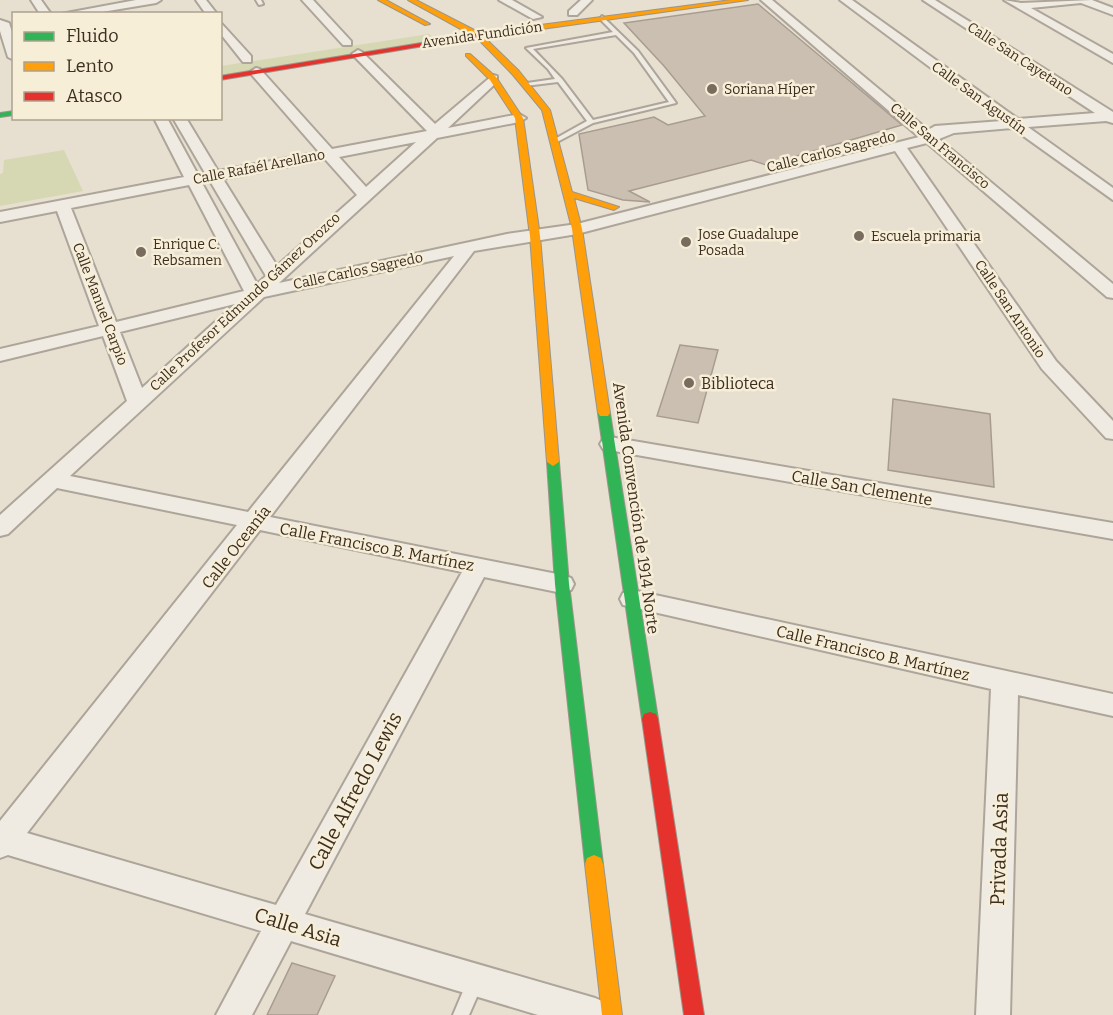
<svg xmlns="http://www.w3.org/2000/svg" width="1113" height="1015" font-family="Bitter,serif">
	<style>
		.green { fill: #d6d7b3 }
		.building { fill: #cbbfb2; stroke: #a89c90; stroke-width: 1.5 }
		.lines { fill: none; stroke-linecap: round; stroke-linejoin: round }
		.lane-casing { stroke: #ada599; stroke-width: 4 }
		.street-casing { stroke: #ada599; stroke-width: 4 }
		.fast-casing { stroke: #9c958a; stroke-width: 2 }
		.slow-casing { stroke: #9c958a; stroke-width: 2 }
		.jam-casing { stroke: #9c958a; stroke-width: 2 }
		.lane { fill: #efebe3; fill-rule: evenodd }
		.street { fill: #efebe3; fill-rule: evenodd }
		.fast { fill: #30b455; fill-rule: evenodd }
		.slow { fill: #ff9f0a; fill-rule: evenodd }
		.jam { fill: #e5322d; fill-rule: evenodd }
		.poi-dot { fill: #786c5e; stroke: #f7eed8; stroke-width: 2 }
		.labels { text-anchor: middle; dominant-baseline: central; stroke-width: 5; stroke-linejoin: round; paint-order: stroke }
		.far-street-label { font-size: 14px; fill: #3d2e20; stroke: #f7eed8 }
		.far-poi-label { font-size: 14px; fill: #3d2e20; stroke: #f7eed8; text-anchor: start }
		.poi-label { font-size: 16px; fill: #3d2e20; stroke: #f7eed8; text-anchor: start }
		.street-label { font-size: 16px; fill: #3d2e20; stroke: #f7eed8 }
		.near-street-label { font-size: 20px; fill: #3d2e20; stroke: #f7eed8 }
	</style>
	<rect width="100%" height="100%" fill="#e7e0d1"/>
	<!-- green -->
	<path class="green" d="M429 34 436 40 221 76V66Z
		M64 150 83 191 0 206V174L3 173 4 160Z"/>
	<!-- building -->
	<path class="building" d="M758 4 902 125 766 165 751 160 629 191 650 202 623 200 588 190 579 134 654 117 668 125 705 116 664 66 624 23Z
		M680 345 718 350 698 423 657 416Z
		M893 399 990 414 994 487 888 470Z
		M292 963 335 976 317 1015H267Z"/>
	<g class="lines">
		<!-- lane casing -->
		<g class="lane-casing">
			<path id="lane" d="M256 0H261L263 4 259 5Z
				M602 16 638 51 676 103 593 123 557 142H553V140L587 121 558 82 525 86 524 85 527 83 555 79 548 69 526 48 613 32 600 19ZM616 35 634 53 669 102 593 120 562 79 533 49Z
				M475 975 481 977 483 983 469 1015H453L469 977Z"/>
		</g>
		<!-- street casing -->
		<g class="street-casing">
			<path id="street" d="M31 0H41L51 14H40Z
				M136 0H161L156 3 90 14H61Z
				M196 0H206L217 14H206Z
				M302 0H313L351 41V45H343Z
				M499 0H512L542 17 533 19Z
				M581 0H592L577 15H569V11Z
				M761 0H772L928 130 935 126 1002 121 840 0H852L1018 119 1095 113 923 0H935L1113 112V123L1106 121 1028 127 1113 188V200L1012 128 954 133 939 139 1113 284V298L1107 297 927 143 907 148 1056 361 1113 421V439L1106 438 1042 369 895 151 577 234 474 251 270 517 562 575 571 578 574 584 571 590 562 593 484 577 305 914 595 998 607 1003 612 1015H538L291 941 252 1015H216L261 931 8 855 0 858V821L237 525 57 488 8 534 0 536V515L127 401 103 336 0 361V349L99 326 57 211 0 222V212L184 177 154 118H167L198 175 205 173 173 118H186L218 171 319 152 252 75 250 72 256 68 260 69 332 149 427 131 354 56 352 54 358 50 362 52 435 124 493 75 497 76V82L448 128 519 114 526 118 519 122 437 138 279 283 507 234 577 224 919 137ZM416 142 366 187 339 157ZM325 159 357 195 277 266 223 179ZM210 181 266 276 257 284 202 183ZM189 185 244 291 116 322 71 208ZM454 256 248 512 70 476 264 297ZM235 304 142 388 120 332ZM260 530 462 572 276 905 27 833Z
				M1004 0 1021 3 1092 0 1113 8V15L1081 3 1031 8 1113 54V63Z
				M0 20 9 23 14 38V60L8 57 0 31Z
				M220 22 251 56V62H243L220 33Z
				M610 437 1113 523V539L603 449 600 444 603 439Z
				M632 590 1113 694V716L1018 695 1010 1015H976L991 689 623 605 620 599 623 593Z"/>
		</g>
		<!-- fast casing -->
		<g class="fast-casing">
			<path id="fast" d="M14 111V115L0 117V113Z
				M604 409 610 413 658 719 656 724 650 726 644 724 642 719 598 413Z
				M553 458 559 462 569 584 603 864 601 870 594 873 587 870 585 864 555 584 547 462Z"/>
		</g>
		<!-- slow casing -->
		<g class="slow-casing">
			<path id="slow" d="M378 0H386L430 24 425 25Z
				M408 0H416L480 33 731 0H748L484 37 519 71 550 110 572 192 619 207 614 210 574 198 582 229 610 413 608 416H600L598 413 572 229 542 110 513 75 477 38Z
				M466 54H470L496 77 523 118 540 236 559 462 553 466 547 462 530 236 515 118 490 80 466 56Z
				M594 855 601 858 603 864 622 1015H602L585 864 587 858Z"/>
		</g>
		<!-- jam casing -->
		<g class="jam-casing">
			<path id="jam" d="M476 34 478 37 220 80V76Z
				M650 712 656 714 658 719 704 1015H684L642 719 644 714Z"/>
		</g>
		<!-- lane -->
		<use href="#lane" class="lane"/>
		<!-- street -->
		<use href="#street" class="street"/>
		<!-- fast -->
		<use href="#fast" class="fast"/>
		<!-- slow -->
		<use href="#slow" class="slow"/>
		<!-- jam -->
		<use href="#jam" class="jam"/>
	</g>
	<!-- markers -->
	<g class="poi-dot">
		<circle cx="712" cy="89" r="6"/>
		<circle cx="859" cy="236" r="6"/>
		<circle cx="686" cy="242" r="6"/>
		<circle cx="141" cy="252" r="6"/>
		<circle cx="689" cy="383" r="6"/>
	</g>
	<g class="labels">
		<!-- far-street labels -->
		<g class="far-street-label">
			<text transform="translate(482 35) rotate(-8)">Avenida Fundición</text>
			<text transform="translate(1020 59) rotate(33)">Calle San Cayetano</text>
			<text transform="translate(979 98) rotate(36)">Calle San Agustín</text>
			<text transform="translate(940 146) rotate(40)">Calle San Francisco</text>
			<text transform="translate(831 152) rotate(-14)">Calle Carlos Sagredo</text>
			<text transform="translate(259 167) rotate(-11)">Calle Rafaél Arellano</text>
			<text transform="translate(358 271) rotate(-12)">Calle Carlos Sagredo</text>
			<text transform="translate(245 302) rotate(-43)">Calle Profesor Edmundo Gámez Orozco</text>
			<text transform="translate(100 304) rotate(69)">Calle Manuel Carpio</text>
			<text transform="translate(1010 309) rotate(56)">Calle San Antonio</text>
		</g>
		<!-- far-poi labels -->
		<g class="far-poi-label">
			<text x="724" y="89">Soriana Híper</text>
			<text x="698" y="234">Jose Guadalupe<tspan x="698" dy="16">Posada</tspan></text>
			<text x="871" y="236">Escuela primaria</text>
			<text x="153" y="244">Enrique C.<tspan x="153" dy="16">Rebsamen</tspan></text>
		</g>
		<!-- poi labels -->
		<g class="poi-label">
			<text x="701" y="383">Biblioteca</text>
		</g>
		<!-- street labels -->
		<g class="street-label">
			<text transform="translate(862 488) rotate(10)">Calle San Clemente</text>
			<text transform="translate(636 508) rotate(82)">Avenida Convención de 1914 Norte</text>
			<text transform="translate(236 547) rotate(-52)">Calle Oceanía</text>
			<text transform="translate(377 547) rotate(11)">Calle Francisco B. Martínez</text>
			<text transform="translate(873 653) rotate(13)">Calle Francisco B. Martínez</text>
		</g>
		<!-- near-street labels -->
		<g class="near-street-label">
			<text transform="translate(355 791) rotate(-62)">Calle Alfredo Lewis</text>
			<text transform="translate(999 849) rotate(-88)">Privada Asia</text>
			<text transform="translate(298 927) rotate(17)">Calle Asia</text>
		</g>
	</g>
	<!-- legend -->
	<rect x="12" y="12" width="210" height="108" fill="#f7eed8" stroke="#ada18e" stroke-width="1.5"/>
	<rect x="24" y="32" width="30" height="9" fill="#30b455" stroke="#ada18e" stroke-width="1.5"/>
	<text x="66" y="42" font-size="18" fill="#3d2e20">Fluido</text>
	<rect x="24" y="62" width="30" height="9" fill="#ff9f0a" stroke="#ada18e" stroke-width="1.5"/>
	<text x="66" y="72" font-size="18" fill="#3d2e20">Lento</text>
	<rect x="24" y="92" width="30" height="9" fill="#e5322d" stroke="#ada18e" stroke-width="1.5"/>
	<text x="66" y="102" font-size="18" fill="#3d2e20">Atasco</text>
</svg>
